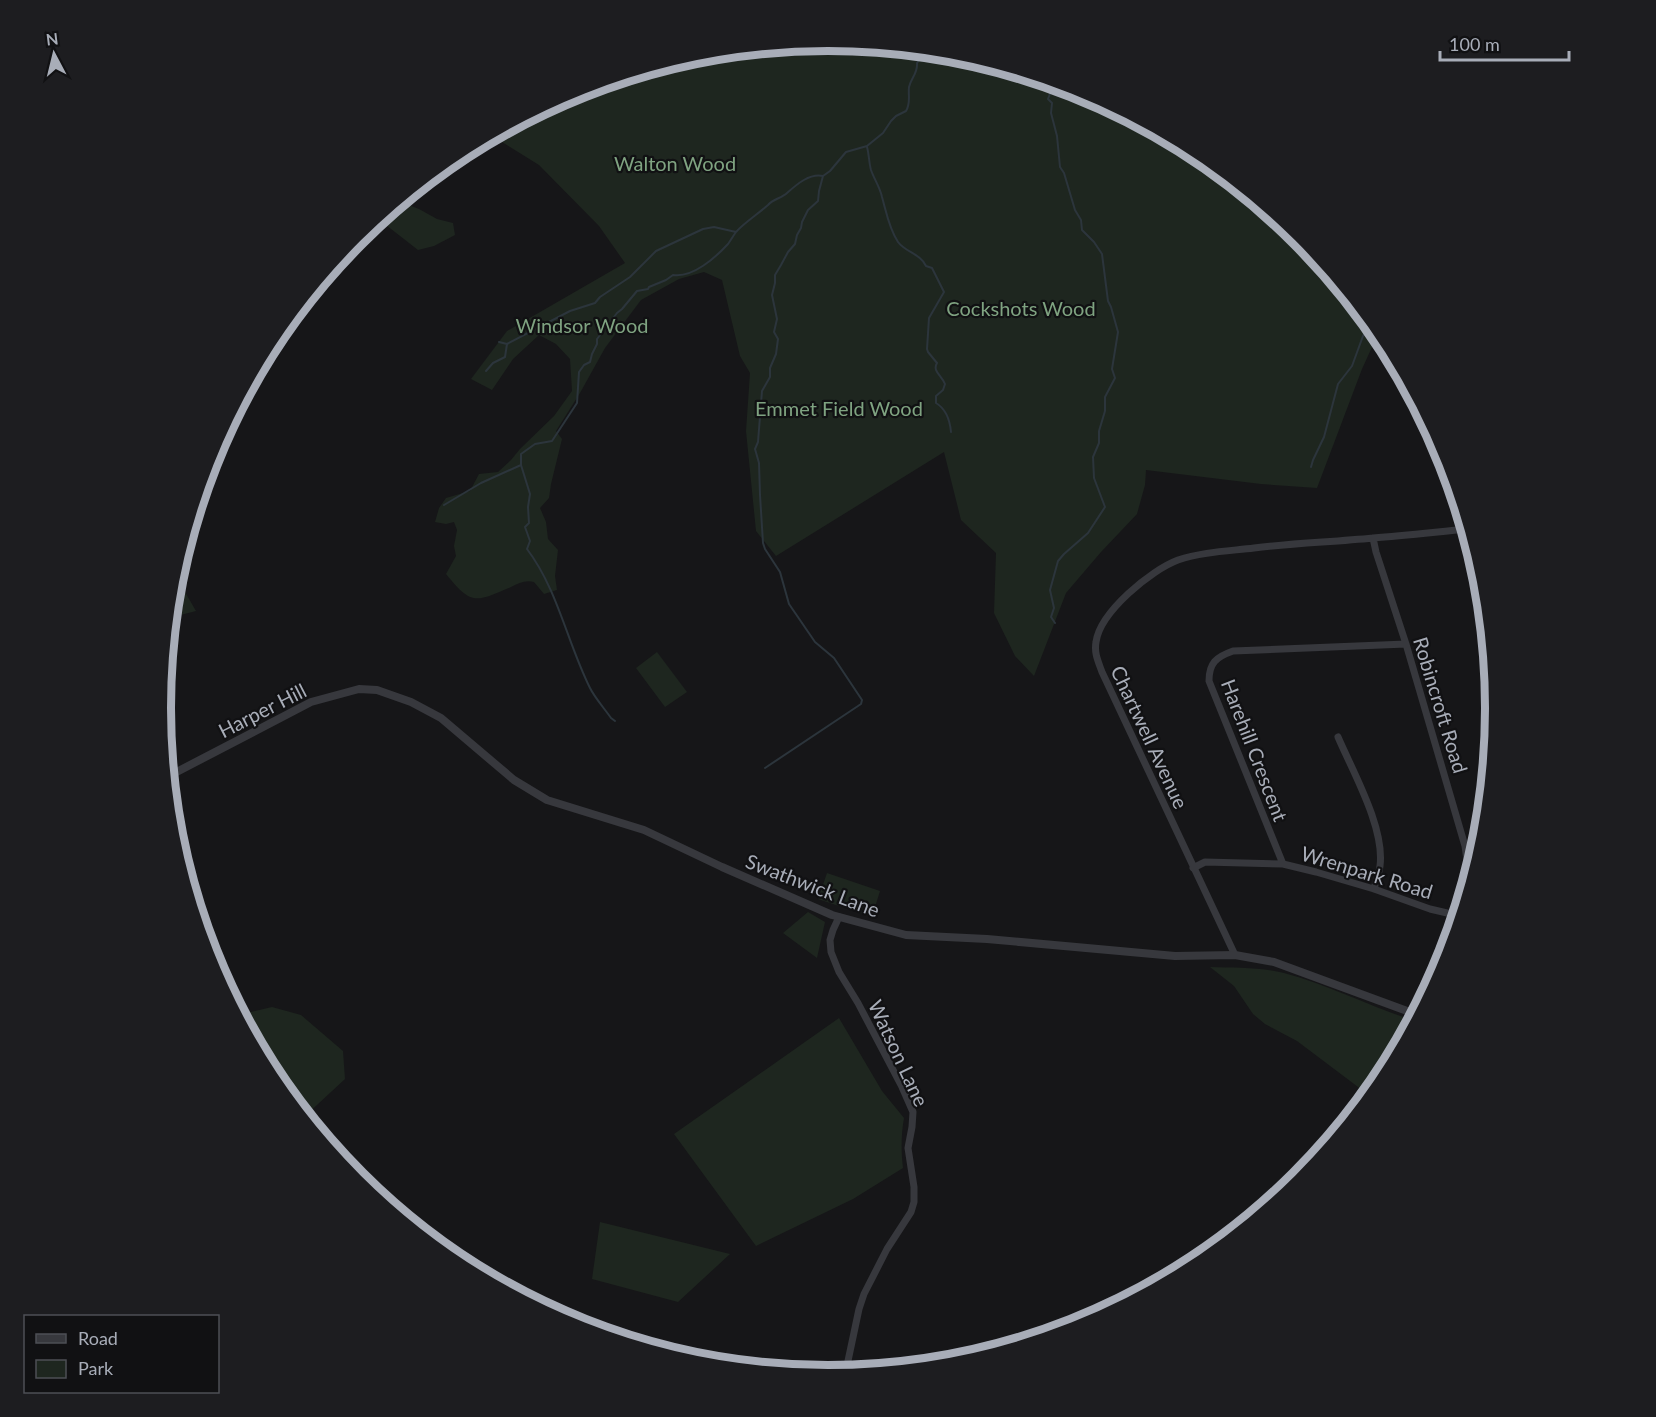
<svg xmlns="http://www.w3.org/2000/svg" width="1656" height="1417" font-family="Lato,sans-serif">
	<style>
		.green { fill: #1e261f }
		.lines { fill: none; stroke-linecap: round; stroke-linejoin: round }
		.stream { stroke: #2c353c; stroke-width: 2 }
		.minor { stroke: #37383d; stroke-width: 7 }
		.tertiary { stroke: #37383d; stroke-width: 8 }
		.labels { text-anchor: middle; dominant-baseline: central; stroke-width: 4.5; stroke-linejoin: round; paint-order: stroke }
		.park-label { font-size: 20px; fill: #7fa381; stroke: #111113 }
		.street-label { font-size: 20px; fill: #a8adb8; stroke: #111113 }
		.rim { fill: none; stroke: #a8adb8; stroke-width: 8 }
	</style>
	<rect width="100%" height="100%" fill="#161618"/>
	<!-- green -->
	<path class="green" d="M828 41 959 53 1084 91 1199 153 1301 236 1380 334 1377 336 1362 369 1317 488 1261 484 1146 470 1145 485 1137 514 1101 552 1066 593 1034 676 1015 656 994 613 996 553 961 520 944 452 776 556 756 531 746 431 750 373 740 356 722 280 704 272 679 279 641 300 605 348 580 393 556 431 562 439 551 484 549 498 540 508 546 522 548 539 558 550 555 576 557 590 544 594 534 582C525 580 519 583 511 587 475 602 472 606 446 574L456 556 454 546 457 530 454 522 446 524 435 522 439 508 446 498 470 491 479 474 498 472 511 460 520 449 554 416 572 391 570 359 556 344 539 335 513 359 492 390 471 379 507 331 625 263 599 226 539 165 491 135 573 91 698 53Z
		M402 198 406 204 419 209 437 219 453 223 455 235 434 246 418 250 377 218Z
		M174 573 196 611 169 618 173 578Z
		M657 652 687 692 665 707 636 668Z
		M827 873 880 891 872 917 818 899Z
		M808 912 825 922 817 958 783 933Z
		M1210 967C1235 968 1260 967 1284 973 1329 985 1371 1007 1415 1021L1383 1080 1370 1096 1297 1041 1265 1024 1253 1014 1234 986Z
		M272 1007 301 1015 343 1051 345 1079 304 1117 272 1079 238 1015Z
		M839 1018 882 1091 904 1118C901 1135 901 1151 903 1168L853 1199 756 1246 674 1134Z
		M600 1222 730 1254 678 1302 592 1279Z"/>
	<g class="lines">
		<!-- stream -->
		<path class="stream" d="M1050 81 1051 91 1048 99 1052 103 1051 113 1057 136 1060 167 1064 173 1075 210 1081 220 1082 230 1094 242 1102 254 1108 301 1111 307 1118 332 1112 369 1115 378 1105 397V411L1099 431V443L1093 457 1094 478 1105 507 1088 533 1064 554 1058 561 1050 590 1054 608 1051 617 1055 623
			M867 147C869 154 869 163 871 170 874 179 880 187 882 197 886 211 889 229 898 242 905 252 921 254 926 266L932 268 944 292 929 318 927 349 928 352 937 363C932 371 942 376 945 384L943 390 936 396V403C946 409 950 421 951 432
			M499 342 507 344
			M486 371 493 363 505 357 507 344 570 311 595 303 600 297 630 277 656 251 703 229 714 227 736 232
			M1311 467 1313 460 1324 437 1338 384 1352 366 1363 336 1371 323
			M444 505 481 483 521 465
			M615 721 611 718C604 708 595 698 590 688 567 642 558 590 527 549L530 541 525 527 529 523 528 507 530 494 521 465V454L535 444 552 441 577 403 579 372 584 365 590 362 592 354 597 344V339L617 313 622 309 637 291 648 289 649 287 666 280 673 275C693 278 716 257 728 244 731 240 733 236 736 232 744 223 758 214 768 205 773 199 782 198 787 193 797 184 810 173 823 176
			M765 768 861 704 862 700 834 658 815 642 789 604 780 572 765 549 763 543 760 495 759 463 755 449 758 442 762 391 770 377V368L776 354 778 339 774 332 777 319 772 295 775 283V275L781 265 788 252 795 244 797 235 801 228 802 222 808 210 818 201 819 191 823 176 830 171 846 152 867 146 883 133 891 121 896 116 906 111C911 103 908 96 909 87 911 78 918 73 917 63L927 50"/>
		<!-- minor -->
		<path class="minor" d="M1373 538 1376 552 1406 644 1465 846 1470 882
			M1338 737C1353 772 1385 828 1380 866 1379 874 1376 881 1374 889
			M1283 864 1209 681C1209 663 1216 657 1233 651L1406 644
			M1193 868 1205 862 1283 864 1316 872 1374 889 1430 909 1460 916
			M839 917 833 930 830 940 831 952 839 972 858 1003 902 1087 913 1112 912 1127 908 1148 914 1187V1202L911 1212 887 1249 864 1294 859 1309 845 1375
			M1235 955 1102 672C1098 661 1094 653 1096 642 1100 612 1151 570 1178 560 1202 552 1229 551 1254 548 1294 543 1333 542 1373 538 1405 536 1436 532 1468 529"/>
		<!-- tertiary -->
		<path class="tertiary" d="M167 777 311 702 359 689 377 690 411 702 441 718 514 780 547 800 644 830 722 867 832 915 906 935 987 939 1175 956 1235 955 1274 962 1418 1015"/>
	</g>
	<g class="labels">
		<!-- park labels -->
		<g class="park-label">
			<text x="675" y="163">Walton Wood</text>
			<text x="1021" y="308">Cockshots Wood</text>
			<text x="582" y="325">Windsor Wood</text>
			<text x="839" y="408">Emmet Field Wood</text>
		</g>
		<!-- street labels -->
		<g class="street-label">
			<text transform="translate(1441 705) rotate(73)">Robincroft Road</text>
			<text transform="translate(262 710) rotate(-27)">Harper Hill</text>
			<text transform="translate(1150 737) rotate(65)">Chartwell Avenue</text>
			<text transform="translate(1255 750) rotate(69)">Harehill Crescent</text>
			<text transform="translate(1367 872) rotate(17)">Wrenpark Road</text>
			<text transform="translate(813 885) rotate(21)">Swathwick Lane</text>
			<text transform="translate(899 1053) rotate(65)">Watson Lane</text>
		</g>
	</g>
	<!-- crop -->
	<path d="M0 0H1656V1417H0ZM171 708a657 657 0 1 1 1314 0a657 657 0 1 1-1314 0Z" fill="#1d1d20" fill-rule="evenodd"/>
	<path class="rim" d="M171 708a657 657 0 1 1 1314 0a657 657 0 1 1-1314 0Z"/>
	<!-- legend -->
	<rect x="24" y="1315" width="195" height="78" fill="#111113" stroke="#4d4f55" stroke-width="1.5"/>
	<rect x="36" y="1334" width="30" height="9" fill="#37383d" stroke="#4d4f55" stroke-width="1.5"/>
	<text x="78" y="1345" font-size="18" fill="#a8adb8">Road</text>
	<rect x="36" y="1360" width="30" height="18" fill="#1e261f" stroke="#4d4f55" stroke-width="1.5"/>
	<text x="78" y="1375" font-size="18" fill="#a8adb8">Park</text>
	<!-- north arrow -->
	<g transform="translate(54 54) rotate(353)" stroke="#111113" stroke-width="4.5" paint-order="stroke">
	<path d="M0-4.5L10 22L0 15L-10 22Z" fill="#a8adb8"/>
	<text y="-9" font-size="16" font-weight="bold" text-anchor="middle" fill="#a8adb8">N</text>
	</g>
	<!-- scale -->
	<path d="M1440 51v9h129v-9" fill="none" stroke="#a8adb8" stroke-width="3"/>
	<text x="1449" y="51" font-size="18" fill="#a8adb8" stroke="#111113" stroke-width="4.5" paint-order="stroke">100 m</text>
</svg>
